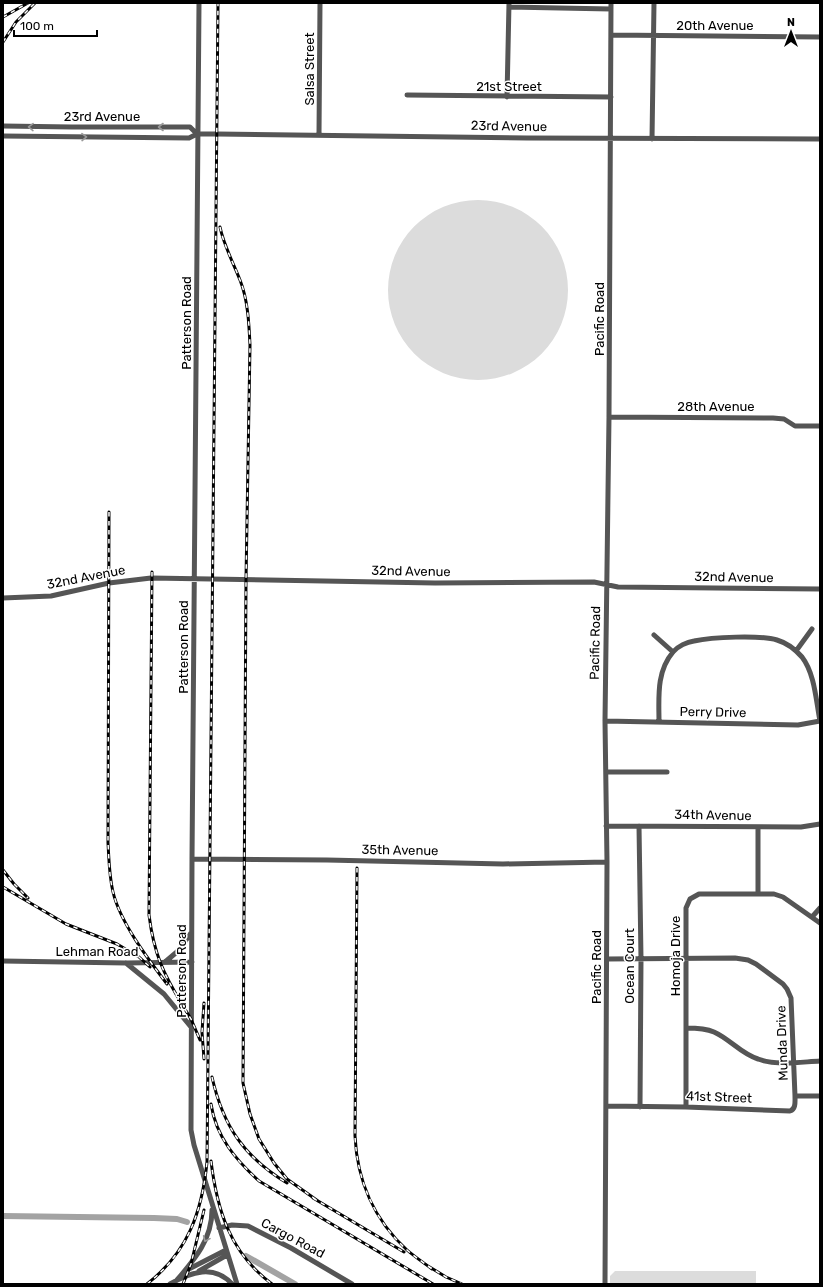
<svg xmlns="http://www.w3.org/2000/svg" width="823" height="1287" font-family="Rubik,sans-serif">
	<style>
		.green { fill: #dcdcdc }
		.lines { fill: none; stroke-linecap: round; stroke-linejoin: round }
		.canal { stroke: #a3a3a3; stroke-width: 6 }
		.street { stroke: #555; stroke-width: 5 }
		.rail-casing { stroke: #000; stroke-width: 3 }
		.rail { stroke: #fff; stroke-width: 1.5; stroke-dasharray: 4.5; stroke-linecap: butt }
		.oneway { stroke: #999 }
		.labels { text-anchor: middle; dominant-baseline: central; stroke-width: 3; stroke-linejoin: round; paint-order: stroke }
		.street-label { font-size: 13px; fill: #000; stroke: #fff }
	</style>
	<rect width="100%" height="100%" fill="#fff"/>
	<!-- green -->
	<path class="green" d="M388 290a90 90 0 1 1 180 0a90 90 0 1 1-180 0Z
		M615 1271H756V1284H610V1276Z"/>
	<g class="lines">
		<!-- canal -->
		<path class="canal" d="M3 1216 154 1218 177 1219 187 1222
			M246 1256 295 1284"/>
		<!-- street -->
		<path class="street" d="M199 3 192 859 191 1130 194 1145 237 1284
			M509 7 611 9
			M611 35 820 37
			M407 95 611 97
			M507 97 509 3
			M3 126 72 127H190L197 134
			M319 134 320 3
			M3 136 189 138 197 134H217L527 138 820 139
			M652 139 654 3
			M609 417 773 418 784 419 795 426H820
			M3 598 51 596 109 583 151 578 435 583 594 582 618 587 820 589
			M654 635 673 652
			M796 651 812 629
			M605 721 798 725 820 721
			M659 722C659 698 656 672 673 652 678 646 687 642 694 641 712 637 760 635 777 640 787 643 795 649 802 657 815 674 816 701 820 721
			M606 772H667
			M606 826 801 827 820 824
			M639 826 641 959 640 1107
			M758 827V893
			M192 859 327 860 503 864 607 862
			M812 917 820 908
			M3 961 126 963 192 962
			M165 962 178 951 191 933
			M126 963 164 994 191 1027
			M686 1028C695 1028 705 1028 714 1032 730 1039 741 1054 758 1059 777 1066 800 1062 820 1061
			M795 1096H820
			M606 1106 686 1107 790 1111C796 1109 795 1102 795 1096L791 998 787 989 783 984 756 964 748 960 735 958 607 959
			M686 1107V908L690 899 699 894H774L783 897 820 923
			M219 1228 232 1225 248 1226 291 1248 352 1284
			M187 1270 226 1250
			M199 1271 227 1255
			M177 1280C195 1259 212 1239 212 1210
			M170 1284C191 1272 214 1264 232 1284
			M605 1284 607 862 605 721 609 417 611 3"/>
		<!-- rail casing -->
		<g class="rail-casing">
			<path id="rail" d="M3 17 28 3
				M3 42 16 22 35 3
				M220 227C224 246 233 262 240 280 248 300 249 324 250 345L246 580 243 1083 250 1114 259 1139 274 1163 287 1179 318 1201
				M109 512 108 843C109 859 109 875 113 892 120 922 148 959 167 984
				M152 572 149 915C154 954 163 973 183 1006
				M357 868 355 1136C357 1180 374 1220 407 1250 415 1257 424 1263 432 1269
				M3 870 14 884 28 898
				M3 887 66 924 117 944 139 957 150 967
				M180 1001 191 1019 200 1040
				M204 1059 202 1032 204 1003
				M212 1077C223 1126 244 1157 287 1183
				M211 1104C216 1137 236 1160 259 1181L433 1284
				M211 1161C217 1210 230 1253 272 1284
				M313 1198 404 1252
				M428 1266 446 1277 462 1284
				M147 1284C188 1252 202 1212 207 1162L218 3
				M183 1284 191 1264 204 1210"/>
		</g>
		<!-- rail -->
		<use href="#rail" class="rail"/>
	</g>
	<!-- one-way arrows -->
	<defs><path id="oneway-chevron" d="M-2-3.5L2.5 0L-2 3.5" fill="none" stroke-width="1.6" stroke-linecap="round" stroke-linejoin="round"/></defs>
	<g class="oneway">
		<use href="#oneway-chevron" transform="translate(31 127) rotate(-179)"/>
		<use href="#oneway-chevron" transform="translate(161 127) rotate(180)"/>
		<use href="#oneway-chevron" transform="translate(84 137) rotate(-1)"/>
		<use href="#oneway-chevron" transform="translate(206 1239) rotate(114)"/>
	</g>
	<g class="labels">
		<!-- street labels -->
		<g class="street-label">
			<text x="715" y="25">20th Avenue</text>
			<text transform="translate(309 69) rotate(-90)">Salsa Street</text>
			<text x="509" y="86">21st Street</text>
			<text x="102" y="116">23rd Avenue</text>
			<text transform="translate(509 126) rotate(1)">23rd Avenue</text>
			<text transform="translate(599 319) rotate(-90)">Pacific Road</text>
			<text transform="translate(186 323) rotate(-90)">Patterson Road</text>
			<text x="716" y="406">28th Avenue</text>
			<text transform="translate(411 571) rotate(1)">32nd Avenue</text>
			<text transform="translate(86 577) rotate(-11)">32nd Avenue</text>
			<text transform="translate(734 577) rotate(1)">32nd Avenue</text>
			<text transform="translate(595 643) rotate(-89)">Pacific Road</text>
			<text transform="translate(183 647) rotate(-90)">Patterson Road</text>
			<text transform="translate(713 712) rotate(1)">Perry Drive</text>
			<text transform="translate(713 815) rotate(1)">34th Avenue</text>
			<text transform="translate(400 850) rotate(1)">35th Avenue</text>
			<text x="97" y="951">Lehman Road</text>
			<text transform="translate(675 956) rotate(-90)">Homoja Drive</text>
			<text transform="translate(629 966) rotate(-90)">Ocean Court</text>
			<text transform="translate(596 967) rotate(-90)">Pacific Road</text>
			<text transform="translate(181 971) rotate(-90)">Patterson Road</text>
			<text transform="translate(782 1043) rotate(-92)">Munda Drive</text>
			<text transform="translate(719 1097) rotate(2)">41st Street</text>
			<text transform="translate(293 1238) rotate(28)">Cargo Road</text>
		</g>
	</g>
	<!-- border -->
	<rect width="823" height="1287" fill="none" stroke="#000000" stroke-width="8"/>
	<!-- north arrow -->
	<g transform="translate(791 32)" stroke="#ffffff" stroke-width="3" paint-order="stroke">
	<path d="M0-3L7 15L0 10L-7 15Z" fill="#000000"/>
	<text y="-6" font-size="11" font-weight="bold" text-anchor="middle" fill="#000000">N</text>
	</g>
	<!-- scale -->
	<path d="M14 30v6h83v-6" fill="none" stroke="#000000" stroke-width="2"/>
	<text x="20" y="30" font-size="12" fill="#000000" stroke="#ffffff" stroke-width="3" paint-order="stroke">100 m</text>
</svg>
